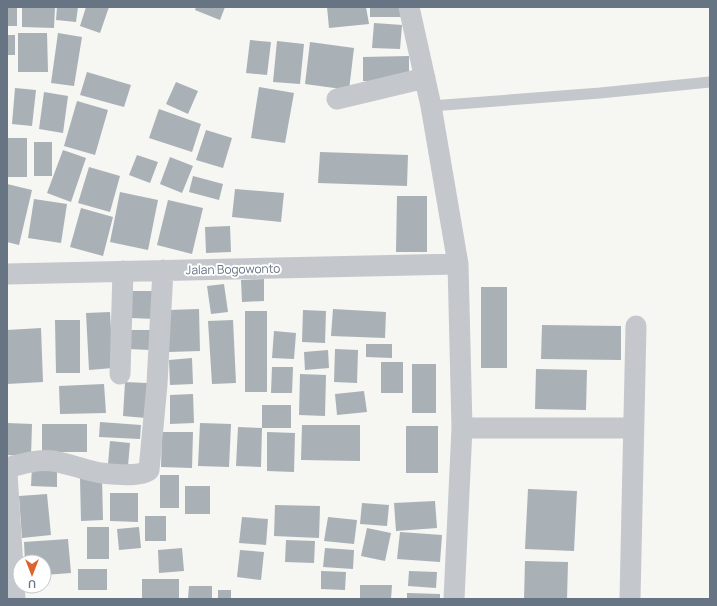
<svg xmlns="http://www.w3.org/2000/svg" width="717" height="606" font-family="Manrope,sans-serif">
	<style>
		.building { fill: #a9b0b6 }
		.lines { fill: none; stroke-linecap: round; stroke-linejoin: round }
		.lane { stroke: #c4c7cb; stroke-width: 11 }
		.street { stroke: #c4c7cb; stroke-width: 21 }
		.labels { text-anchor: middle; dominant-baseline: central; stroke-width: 4; stroke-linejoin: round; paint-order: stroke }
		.street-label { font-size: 12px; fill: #667483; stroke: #fff }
	</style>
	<rect width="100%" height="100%" fill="#f6f6f3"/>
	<!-- building -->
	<path class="building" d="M7 7H17V26H7Z
		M22 7H55L54 28 22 27Z
		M57 7H78L76 22 56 20Z
		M86 7H109L100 33 80 26Z
		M196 7H225L220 20 195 10Z
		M327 7H366L369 24 329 28Z
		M370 7H401V17H370Z
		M374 23 402 25 400 49 372 48Z
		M18 33H47L48 72H18Z
		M58 33 82 37 74 86 51 83Z
		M7 35H15V55H7Z
		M250 40 271 42 267 75 246 73Z
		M277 41 304 44 300 84 273 82Z
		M310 42 354 48 349 90 305 84Z
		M409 56V81H363V57Z
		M87 72 131 85 124 107 80 95Z
		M176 82 198 91 188 114 166 104Z
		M259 87 294 93 285 143 251 138Z
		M15 88 36 90 32 126 12 124Z
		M44 92 68 96 63 133 39 129Z
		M77 101 108 110 95 155 64 146Z
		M159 109 201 124 192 152 149 138Z
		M206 130 232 138 223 168 196 160Z
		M7 138H27V177H7Z
		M34 142H52V176H34Z
		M63 150 86 158 71 202 47 193Z
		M320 152 408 155 407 186 318 183Z
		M137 155 158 162 150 183 129 175Z
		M170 157 193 166 182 193 160 184Z
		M89 167 120 176 110 212 78 203Z
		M193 176 223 184 219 200 189 192Z
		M7 184 32 190 19 245 7 242Z
		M235 189 284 193 281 222 232 217Z
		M120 192 158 200 148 250 110 242Z
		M397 196H427V252H396Z
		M34 199 67 204 61 243 28 238Z
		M168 200 203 208 192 254 157 245Z
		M81 208 113 217 103 256 70 247Z
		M230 226 231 252 206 253 205 227Z
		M264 279V301L242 302 241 280Z
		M224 284 228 312 211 314 207 286Z
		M481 287H507V368H481Z
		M131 291H155L154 319 131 318Z
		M199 309 200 351 169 352V310Z
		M333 309 386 312 385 338 331 336Z
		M303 310 326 311 325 343 302 342Z
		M245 311H267V392H245Z
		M110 312 113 368 89 370 86 313Z
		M55 320H80V373H56Z
		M233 320 236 383 212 384 208 321Z
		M542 325 621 326V360L541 359Z
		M41 328 43 382 7 384V330Z
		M129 330H150V350L128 349Z
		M274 331 296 333 294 359 272 358Z
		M366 344H392V358L366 357Z
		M335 349 358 350 357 383 334 382Z
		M328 350 329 368 305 370 304 352Z
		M192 358 193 384 170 385 169 360Z
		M381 362H403V393H381Z
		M412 364H436V413H412Z
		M272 367H293L292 393H271Z
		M536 369 587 370 586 410 535 409Z
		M300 374 326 375 325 416 299 415Z
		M125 382 147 383 146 418 123 416Z
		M104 384 106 413 60 414 59 386Z
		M364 391 367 412 337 415 335 394Z
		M193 394 194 423 170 424V395Z
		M262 405H291V428H262Z
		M100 422 141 425 140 439 99 437Z
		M7 423 32 424 31 456 7 455Z
		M200 423 231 424 229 467 198 466Z
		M42 424H87V452H42Z
		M302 425H360V461L301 460Z
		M406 426H438V473H406Z
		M238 427 262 428 261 467 236 466Z
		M162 432H193L192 468 161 467Z
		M267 432 295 433 294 472 267 471Z
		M110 441 130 443 128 466 108 464Z
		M32 466 57 467V487L31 486Z
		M160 475H179V508H160Z
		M80 478H102L103 520 81 521Z
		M185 486H210V514H185Z
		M528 489 577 491 574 551 525 549Z
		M110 493H138V522L110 521Z
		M47 494 51 535 22 538 19 496Z
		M435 501 437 528 396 531 394 503Z
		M362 503 389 505 387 526 360 524Z
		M275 505 320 506 319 538 274 536Z
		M145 516H166V541H145Z
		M242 517 268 519 266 545 239 543Z
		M328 517 357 520 354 544 324 541Z
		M87 527H109V559H87Z
		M139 527 141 548 119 550 117 529Z
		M367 528 391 533 385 561 361 556Z
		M400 532 442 535 440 562 397 559Z
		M68 539 71 573 44 575V562H25L24 542Z
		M286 540 315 541 314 563 285 562Z
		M182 548 184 571 159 573 158 550Z
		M325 548 354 550 353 569 323 567Z
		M240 550 264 552 261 580 237 577Z
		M525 561 568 562 567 599H524Z
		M78 569H107V590H78Z
		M321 571 346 572 345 590 321 589Z
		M409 571 437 572 436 588 408 586Z
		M142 579H179V599H142Z
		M360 585H392L391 599H360Z
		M189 586H212V599H188Z
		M218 590H231V599H218Z
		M407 593 440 594V599H407Z"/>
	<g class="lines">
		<!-- lane -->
		<path class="lane" d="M431 106 600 93 710 82"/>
		<!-- street -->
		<path class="street" d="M409 7 431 106 458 264 462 428 454 599
			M337 99 425 78
			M7 274 458 264
			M120 374 123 271
			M462 428H633
			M7 468C21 464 38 459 53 461 66 463 79 468 92 471 102 474 142 478 149 470L157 384 163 270
			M7 473 15 599
			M630 599 636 326"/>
	</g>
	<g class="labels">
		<!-- street labels -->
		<g class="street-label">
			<text transform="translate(233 269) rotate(-1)">Jalan Bogowonto</text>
		</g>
	</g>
	<!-- border -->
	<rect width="717" height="606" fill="none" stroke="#667483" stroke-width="16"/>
	<!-- north arrow -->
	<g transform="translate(32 574) rotate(180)"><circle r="19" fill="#ffffff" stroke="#c2c7cd"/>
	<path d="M0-3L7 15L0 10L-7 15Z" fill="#dc632d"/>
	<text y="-6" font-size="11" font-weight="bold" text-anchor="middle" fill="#667483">U</text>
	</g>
</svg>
